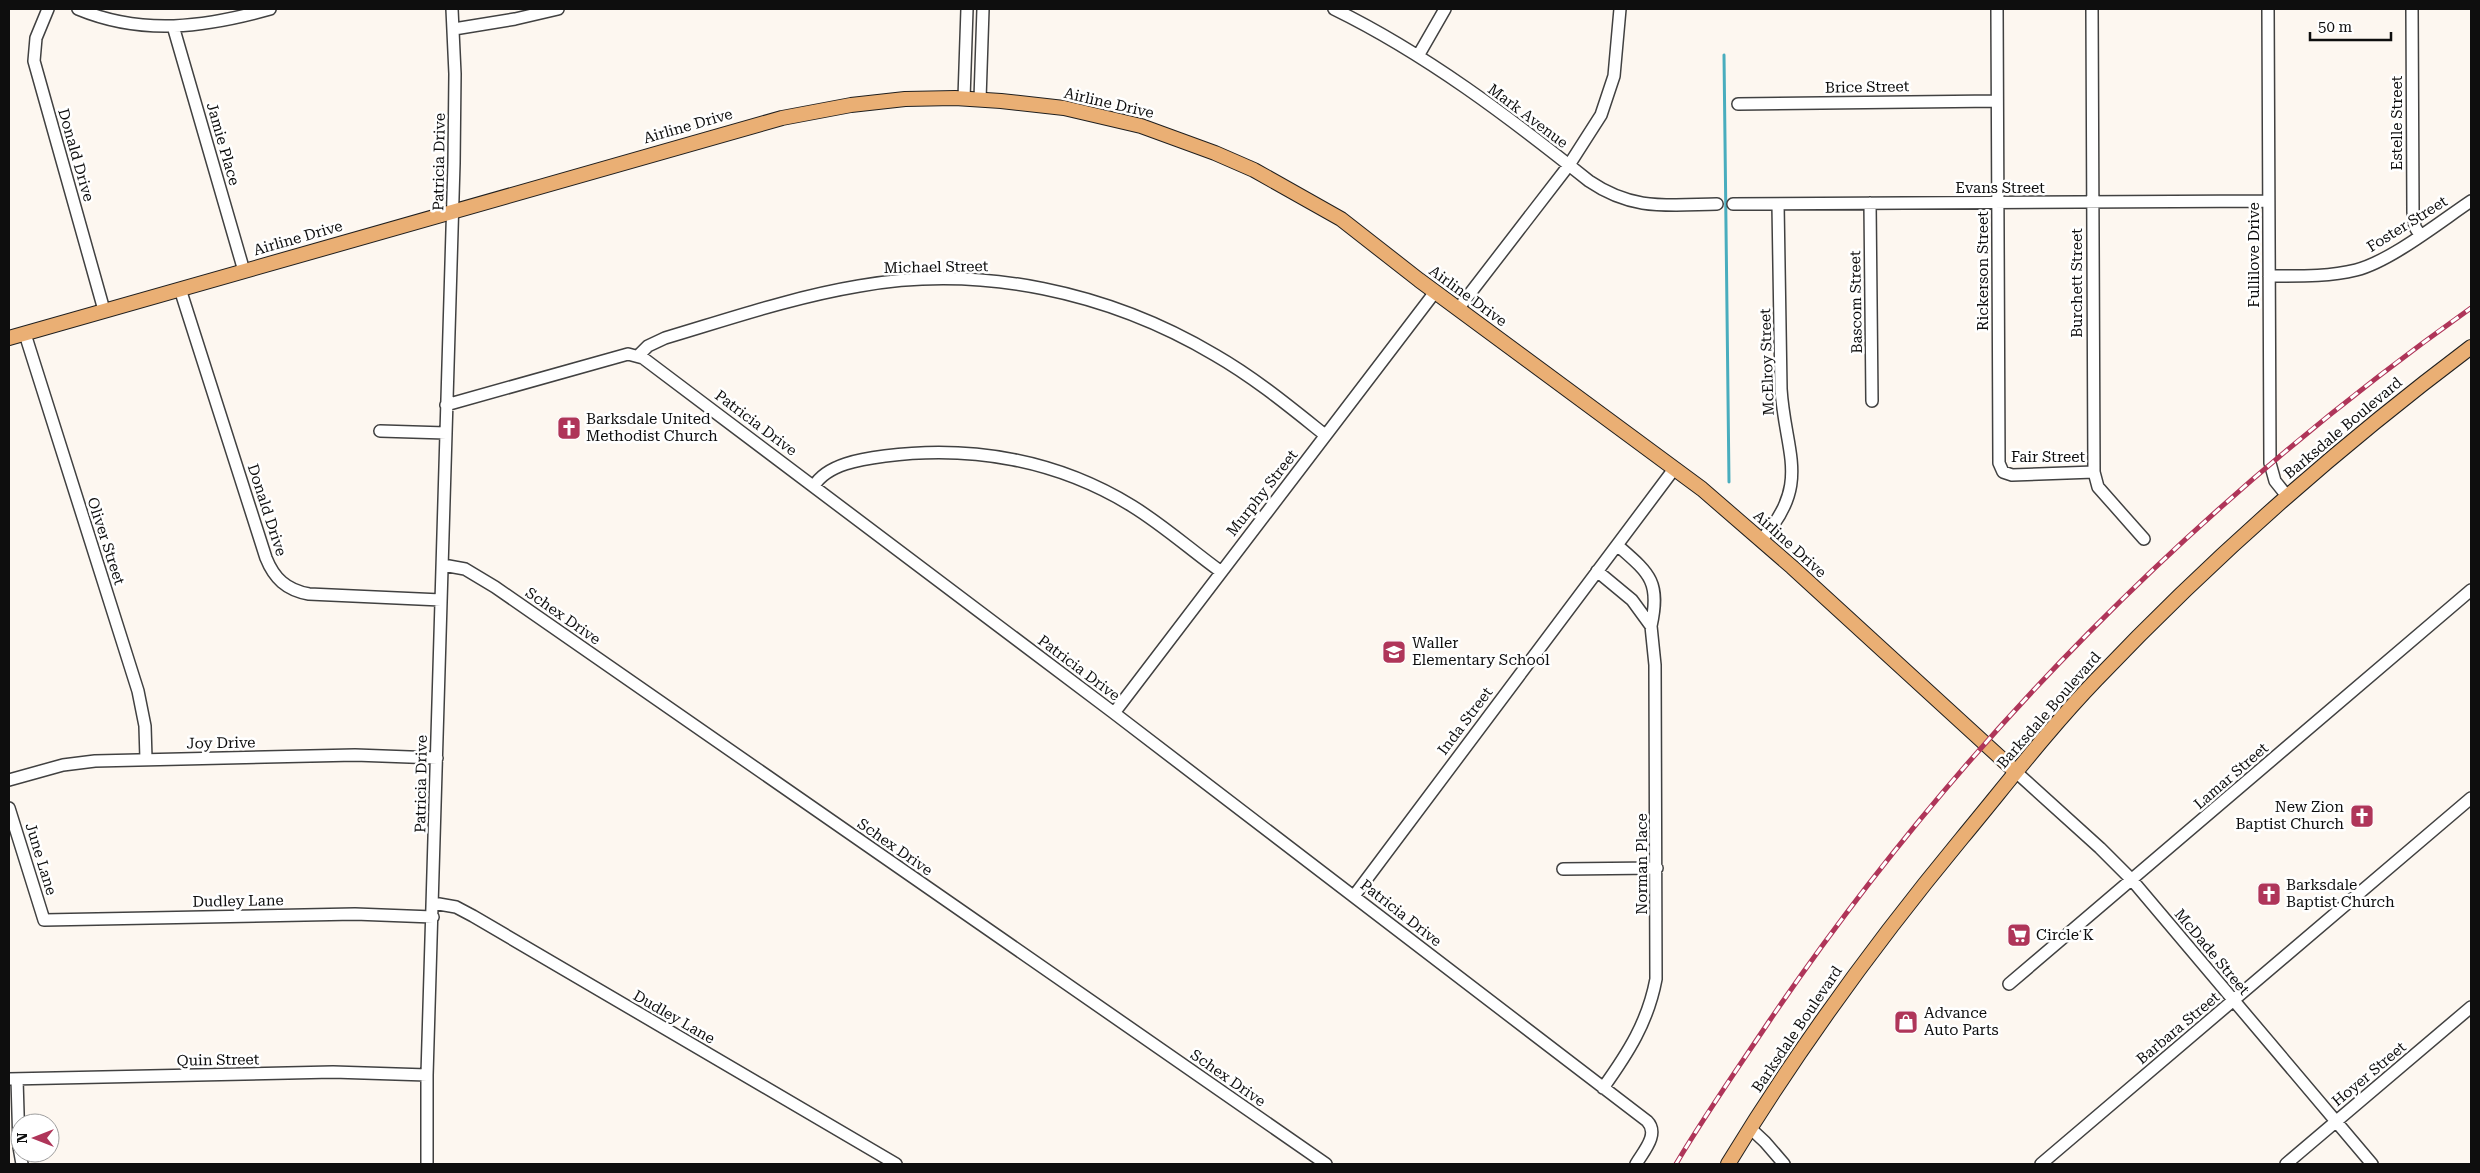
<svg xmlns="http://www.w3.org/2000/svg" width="2480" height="1173" font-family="'Roboto Serif',serif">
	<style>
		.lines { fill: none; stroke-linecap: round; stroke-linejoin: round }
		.stream { stroke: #49adbe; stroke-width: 3 }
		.minor-casing { stroke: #414141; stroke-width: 14 }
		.major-casing { stroke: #1f1f1f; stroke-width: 16 }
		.minor { stroke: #fff; stroke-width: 11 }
		.major { stroke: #eaaf74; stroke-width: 14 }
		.rail-casing { stroke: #af3559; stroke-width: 5 }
		.rail { stroke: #fff; stroke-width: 3; stroke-dasharray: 9; stroke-linecap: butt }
		.labels { text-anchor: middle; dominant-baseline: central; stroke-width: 5; stroke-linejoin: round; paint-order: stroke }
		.street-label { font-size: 15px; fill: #0e0e0e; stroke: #fff }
		.poi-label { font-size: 15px; fill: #0e0e0e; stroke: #fff; text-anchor: start }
	</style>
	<rect width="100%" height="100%" fill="#fdf7f0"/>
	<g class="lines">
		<!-- stream -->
		<path class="stream" d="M1724 55 1729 482"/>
		<!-- minor casing -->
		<g class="minor-casing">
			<path id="minor" d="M48 9 36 38 34 61 104 310
				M78 9C143 36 205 27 270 9
				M1334 9C1426 54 1509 117 1589 181 1633 211 1667 205 1717 204
				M1997 9 1999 463 2003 472 2012 475 2094 472
				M2092 9 2094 472 2098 487 2144 539
				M2268 9 2270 463 2275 481 2287 496
				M2412 9 2413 212 2415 227 2420 235
				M173 26 244 271
				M454 29 515 19 558 9
				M1418 56 1445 9
				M964 98 967 9
				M980 99 983 9
				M1738 104 1997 101
				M1870 203 1872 401
				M1733 204 2268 201
				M2269 276C2298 276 2328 277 2356 270 2391 261 2441 221 2471 201
				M180 289 266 558C274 578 286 590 309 594L441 600
				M1458 309 1569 165 1601 115 1614 76 1620 9
				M25 334 138 691 145 726 146 759
				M639 355 648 346 665 338C729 319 793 297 859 286 981 264 1109 292 1215 355 1255 378 1290 407 1325 435
				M446 405 628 354 643 358 1114 713 1647 1121C1660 1134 1643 1152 1636 1164
				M380 431 446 433
				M814 486C827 464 862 459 885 456 972 445 1057 460 1132 506 1163 525 1191 550 1220 571
				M1761 540C1812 484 1785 453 1781 389L1778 204
				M1617 545C1649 573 1661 581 1651 626
				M443 565 465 569 495 587 1326 1164
				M1597 571 1632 600 1651 626 1655 665 1656 979C1648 1022 1628 1053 1603 1088
				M1114 713 1435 292
				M2016 772 2100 848 2132 880 2372 1164
				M9 780 63 765 95 761 355 755 437 758
				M9 808 44 920 355 914 433 917
				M1563 869 1657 868
				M1354 896 1674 469
				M433 903 456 907 473 916 896 1164
				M2009 984 2471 590
				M9 1079 333 1072 427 1075
				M17 1079 19 1147 22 1164
				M1750 1128 1765 1142 1784 1164
				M427 1164V1075L454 163 455 74 452 9
				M2041 1164 2471 798
				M2286 1164 2471 1007"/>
		</g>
		<!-- major casing -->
		<g class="major-casing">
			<path id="major" d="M9 338 782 118 851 105 905 99 955 98 1001 101 1064 108 1141 126 1215 153 1254 170 1341 219 1419 280 1702 489 1792 567 2016 772
				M1728 1164C1798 1049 1876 942 1962 838 2006 785 2048 730 2096 680 2211 559 2337 448 2471 347"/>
		</g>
		<!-- minor -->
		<use href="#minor" class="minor"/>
		<!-- major -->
		<use href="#major" class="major"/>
		<!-- rail casing -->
		<g class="rail-casing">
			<path id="rail" d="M1676 1164C1705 1115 1738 1068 1770 1020 1958 743 2198 502 2471 308"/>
		</g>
		<!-- rail -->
		<use href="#rail" class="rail"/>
	</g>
	<!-- icons -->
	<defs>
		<g id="church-square" transform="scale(1.25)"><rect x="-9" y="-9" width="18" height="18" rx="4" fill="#af3559" stroke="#fff"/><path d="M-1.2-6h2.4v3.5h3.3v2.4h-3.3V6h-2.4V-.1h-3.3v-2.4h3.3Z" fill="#fff"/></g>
		<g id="school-square" transform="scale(1.25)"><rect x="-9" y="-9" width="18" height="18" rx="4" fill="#af3559" stroke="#fff"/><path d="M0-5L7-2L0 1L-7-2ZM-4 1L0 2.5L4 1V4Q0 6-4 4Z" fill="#fff"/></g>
		<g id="supermarket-square" transform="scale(1.25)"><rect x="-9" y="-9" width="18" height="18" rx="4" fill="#af3559" stroke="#fff"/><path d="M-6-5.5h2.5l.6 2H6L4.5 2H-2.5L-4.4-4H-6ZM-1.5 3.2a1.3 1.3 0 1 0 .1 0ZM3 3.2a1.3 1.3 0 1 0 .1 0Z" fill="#fff"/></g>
		<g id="shop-square" transform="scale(1.25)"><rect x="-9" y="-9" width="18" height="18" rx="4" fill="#af3559" stroke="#fff"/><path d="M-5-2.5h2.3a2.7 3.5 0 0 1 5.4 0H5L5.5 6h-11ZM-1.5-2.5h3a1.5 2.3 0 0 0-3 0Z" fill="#fff"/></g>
	</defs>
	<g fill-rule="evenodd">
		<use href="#church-square" x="569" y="428"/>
		<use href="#school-square" x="1394" y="652"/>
		<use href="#church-square" x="2362" y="816"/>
		<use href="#church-square" x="2269" y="894"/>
		<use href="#supermarket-square" x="2019" y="935"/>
		<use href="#shop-square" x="1906" y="1022"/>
	</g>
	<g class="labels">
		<!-- street labels -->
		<g class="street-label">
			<text transform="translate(1867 87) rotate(-1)">Brice Street</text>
			<text transform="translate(1109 103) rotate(13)">Airline Drive</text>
			<text transform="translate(1528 116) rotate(37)">Mark Avenue</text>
			<text transform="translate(2397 123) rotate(-90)">Estelle Street</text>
			<text transform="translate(688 126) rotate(-16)">Airline Drive</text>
			<text transform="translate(223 144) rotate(74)">Jamie Place</text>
			<text transform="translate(76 155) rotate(74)">Donald Drive</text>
			<text transform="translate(439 162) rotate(-89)">Patricia Drive</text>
			<text x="2000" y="188">Evans Street</text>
			<text transform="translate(2407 224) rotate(-32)">Foster Street</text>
			<text transform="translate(298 238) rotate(-16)">Airline Drive</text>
			<text transform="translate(2254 255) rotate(-90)">Fullilove Drive</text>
			<text transform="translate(936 267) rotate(-1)">Michael Street</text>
			<text transform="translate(1983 271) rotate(-90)">Rickerson Street</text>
			<text transform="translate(2077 283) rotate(-90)">Burchett Street</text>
			<text transform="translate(1468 296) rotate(36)">Airline Drive</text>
			<text transform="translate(1856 302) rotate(-91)">Bascom Street</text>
			<text transform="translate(1767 362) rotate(-92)">McElroy Street</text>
			<text transform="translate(756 423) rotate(37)">Patricia Drive</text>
			<text transform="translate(2343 428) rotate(-40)">Barksdale Boulevard</text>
			<text x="2048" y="457">Fair Street</text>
			<text transform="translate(1262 493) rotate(-52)">Murphy Street</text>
			<text transform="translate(267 510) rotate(72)">Donald Drive</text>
			<text transform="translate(106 541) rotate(72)">Oliver Street</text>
			<text transform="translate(1790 544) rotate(42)">Airline Drive</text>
			<text transform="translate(563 616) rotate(35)">Schex Drive</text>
			<text transform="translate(1079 668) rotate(37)">Patricia Drive</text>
			<text transform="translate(2049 710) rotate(-49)">Barksdale Boulevard</text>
			<text transform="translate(1465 721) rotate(-53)">Inda Street</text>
			<text transform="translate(221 743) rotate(-1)">Joy Drive</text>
			<text transform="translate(2231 776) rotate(-41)">Lamar Street</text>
			<text transform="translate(421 784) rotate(-89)">Patricia Drive</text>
			<text transform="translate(895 847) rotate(35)">Schex Drive</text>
			<text transform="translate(41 859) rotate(73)">June Lane</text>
			<text transform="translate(1642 864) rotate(-90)">Norman Place</text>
			<text transform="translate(238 901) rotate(-1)">Dudley Lane</text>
			<text transform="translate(1401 913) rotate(38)">Patricia Drive</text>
			<text transform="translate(2212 952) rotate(50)">McDade Street</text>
			<text transform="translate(674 1017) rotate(30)">Dudley Lane</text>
			<text transform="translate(2178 1028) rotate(-40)">Barbara Street</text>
			<text transform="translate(1797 1029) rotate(-56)">Barksdale Boulevard</text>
			<text transform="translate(218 1060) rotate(-1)">Quin Street</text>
			<text transform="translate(2369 1074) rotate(-40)">Hoyer Street</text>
			<text transform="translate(1228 1078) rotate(35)">Schex Drive</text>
		</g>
		<!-- poi labels -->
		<g class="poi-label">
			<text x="586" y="419">Barksdale United<tspan x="586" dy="17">Methodist Church</tspan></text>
			<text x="1412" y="643">Waller<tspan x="1412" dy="17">Elementary School</tspan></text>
			<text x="2344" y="807" text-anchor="end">New Zion<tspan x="2344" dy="17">Baptist Church</tspan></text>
			<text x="2286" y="885">Barksdale<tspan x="2286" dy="17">Baptist Church</tspan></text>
			<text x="2036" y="935">Circle K</text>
			<text x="1924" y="1013">Advance<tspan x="1924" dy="17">Auto Parts</tspan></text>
		</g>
	</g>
	<!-- border -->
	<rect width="2480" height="1173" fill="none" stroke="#0e0e0e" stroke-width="20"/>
	<!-- north arrow -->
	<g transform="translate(35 1138) rotate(270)"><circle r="24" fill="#ffffff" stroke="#9f9f9f"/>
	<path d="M0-4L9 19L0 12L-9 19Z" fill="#af3559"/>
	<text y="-8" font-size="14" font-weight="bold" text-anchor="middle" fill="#0e0e0e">N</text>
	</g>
	<!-- scale -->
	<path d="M2310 32v8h81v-8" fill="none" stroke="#0e0e0e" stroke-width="2.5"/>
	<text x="2318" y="32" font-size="15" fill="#0e0e0e" stroke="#ffffff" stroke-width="4" paint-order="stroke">50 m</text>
</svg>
